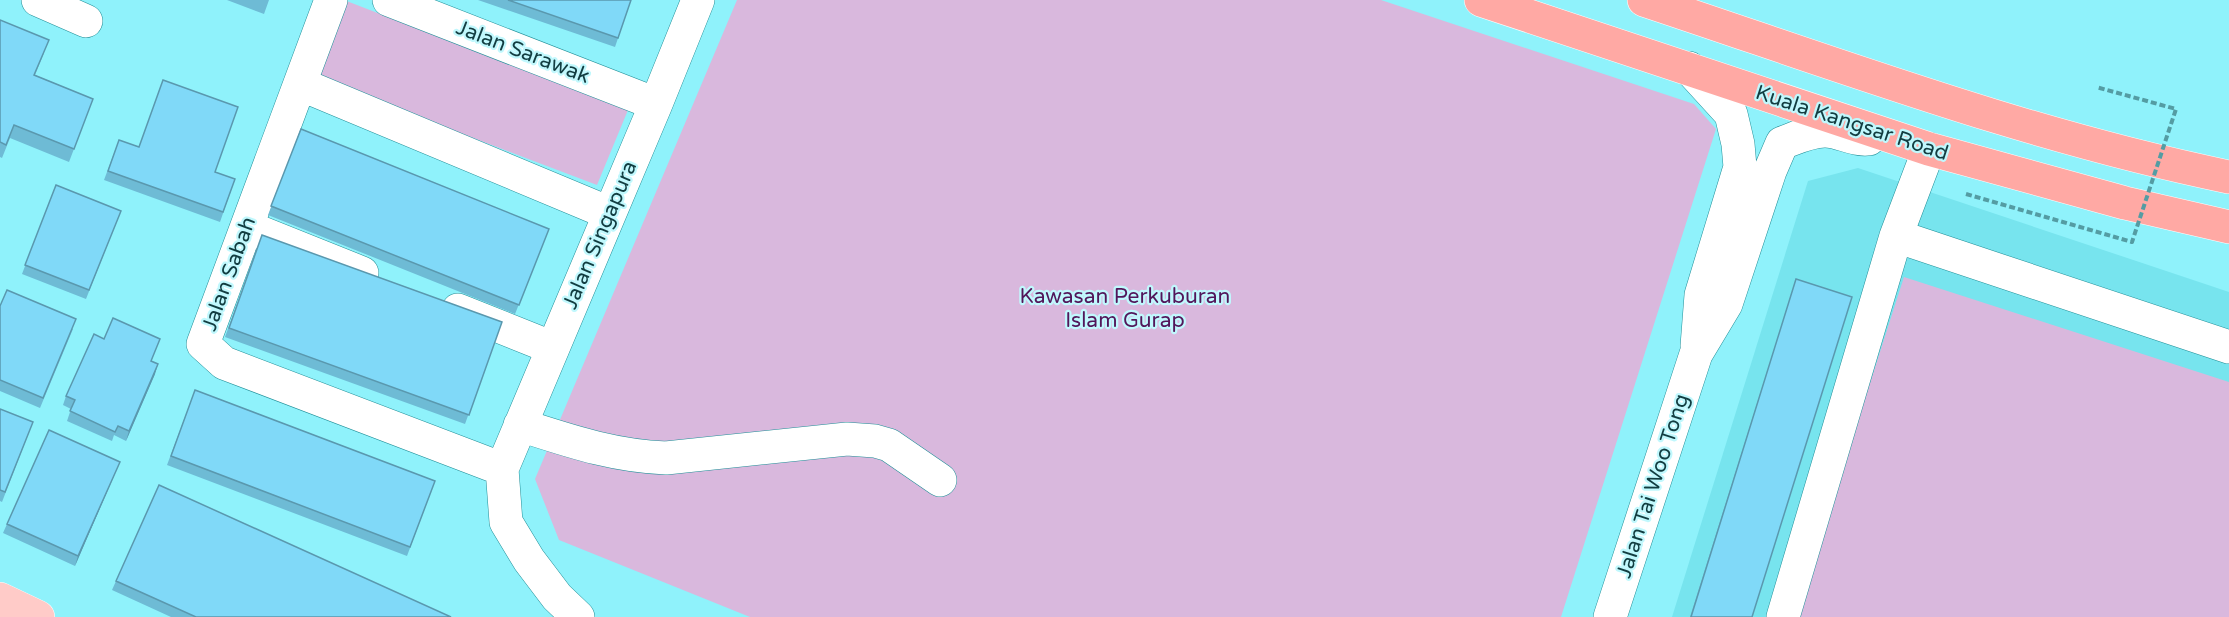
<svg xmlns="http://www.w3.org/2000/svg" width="2229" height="617" font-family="'Varela Round',sans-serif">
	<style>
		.built { fill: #77e4ee }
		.green { fill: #d9b8dd }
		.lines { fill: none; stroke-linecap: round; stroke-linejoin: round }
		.minor-casing { stroke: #218f98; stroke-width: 34 }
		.major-casing { stroke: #fff; stroke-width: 34 }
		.highway-casing { stroke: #fff; stroke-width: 34 }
		.minor { stroke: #fff; stroke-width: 33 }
		.major { stroke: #ffcbc8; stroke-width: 33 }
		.highway { stroke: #ffa9a4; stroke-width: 33 }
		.path-bridge { stroke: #549ca3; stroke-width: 4; stroke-dasharray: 6 3; stroke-linecap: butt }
		.wall { fill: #6ebbd5 }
		.shaded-wall { fill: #5a98ae }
		.building { fill: #80d9f8; stroke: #5a98ae; stroke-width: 1.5 }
		.labels { text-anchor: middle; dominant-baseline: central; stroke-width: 4.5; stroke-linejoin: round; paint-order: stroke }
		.street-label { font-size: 21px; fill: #123d41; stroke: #c1f8fd }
		.park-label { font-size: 21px; fill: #52165a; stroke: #c1f8fd }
	</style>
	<rect width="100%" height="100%" fill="#8ff2fb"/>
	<!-- built -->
	<path class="built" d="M1858 168 2229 292V617H1672L1808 181Z"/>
	<!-- green -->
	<path class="green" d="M344 0 628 110 597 185 310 76Z
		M737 0H1381L1694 104 1716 129 1561 617H750L559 540 535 479Z
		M1904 277 2229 382V617H1795Z"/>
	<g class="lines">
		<!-- minor casing -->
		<g class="minor-casing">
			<path id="minor" d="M38 0 86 21
				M331 0 203 344 224 363 502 469
				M389 0 656 104
				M1689 68 1731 114 1738 144 1740 167 1701 295 1697 346
				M300 84 609 213
				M247 227 362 273
				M1896 236 1929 149
				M458 310 553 348
				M520 425C570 441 613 456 666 458L847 439 875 441 889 445 940 480
				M578 617 557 597 529 560 506 522 502 469 656 104 698 0
				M1610 617 1696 354 1726 304 1770 171 1782 143C1796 138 1810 131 1825 131 1840 131 1854 141 1869 139
				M1783 617 1896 236 2229 347"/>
		</g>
		<!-- major casing -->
		<g class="major-casing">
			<path id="major" d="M0 599 38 617"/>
		</g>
		<!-- highway casing -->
		<g class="highway-casing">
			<path id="highway" d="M1481 0 1929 149 2125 203 2229 227
				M1644 0C1837 64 2029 136 2229 177"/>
		</g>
		<!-- minor -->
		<use href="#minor" class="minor"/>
		<!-- major -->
		<use href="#major" class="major"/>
		<!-- highway -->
		<use href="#highway" class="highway"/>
		<!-- path-bridge -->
		<path class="path-bridge" d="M1966 194 2132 242 2176 109 2096 87"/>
	</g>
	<!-- wall -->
	<path class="wall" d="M227 0H269L264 14Z
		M478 0H631L615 47Z
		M0 20 44 53 35 75 93 99 69 162 10 138 2 158 0 157Z
		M301 129 549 229 515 314 268 215Z
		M119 140 139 147 235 179 220 222 104 180Z
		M56 185 121 211 86 299 22 274Z
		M262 235 502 322 465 424 225 337Z
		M1796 279 1752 617H1690L1792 292Z
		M0 306 73 329 40 408 0 391Z
		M104 339H160L151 361 155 374 126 441 114 435 112 441 67 421 71 409 63 405 66 396Z
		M195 390 435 481 407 556 167 465Z
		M0 409 33 422 2 502 0 501Z
		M116 471 75 566 3 533 7 524Z
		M116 581 451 617H171L112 590Z"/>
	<!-- shaded-wall -->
	<path class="shaded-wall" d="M158 364 155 374 126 441 129 431Z
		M120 462 116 471 75 566 78 556Z"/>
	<!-- building -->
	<path class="building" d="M508 0H631L618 38Z
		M0 20 49 40 34 75 93 99 74 149 14 125 6 145 0 142Z
		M163 80 238 107 215 172 235 179 223 212 108 171 119 140 139 147Z
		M301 129 549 229 519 305 271 206Z
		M56 185 121 211 89 290 25 265Z
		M262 235 502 322 469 415 229 328Z
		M1796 279 1852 297 1752 617H1691Z
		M7 290 76 319 43 398 0 380V306Z
		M113 318 160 339 151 361 158 364 129 431 118 426 115 432 70 411 75 400 66 396 94 334 104 339Z
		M195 390 435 481 410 547 171 456Z
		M0 409 33 422 5 492 0 490Z
		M49 430 120 462 78 556 7 524Z
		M159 485 451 617H196L116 581Z"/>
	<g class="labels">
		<!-- street labels -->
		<g class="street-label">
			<text transform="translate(523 52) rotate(21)">Jalan Sarawak</text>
			<text transform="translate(1852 123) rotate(18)">Kuala Kangsar Road</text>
			<text transform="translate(600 235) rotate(-67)">Jalan Singapura</text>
			<text transform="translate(229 274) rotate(-70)">Jalan Sabah</text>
			<text transform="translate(1653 486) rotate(-72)">Jalan Tai Woo Tong</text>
		</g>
		<!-- park labels -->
		<g class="park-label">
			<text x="1125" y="296">Kawasan Perkuburan<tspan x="1125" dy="24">Islam Gurap</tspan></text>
		</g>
	</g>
</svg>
